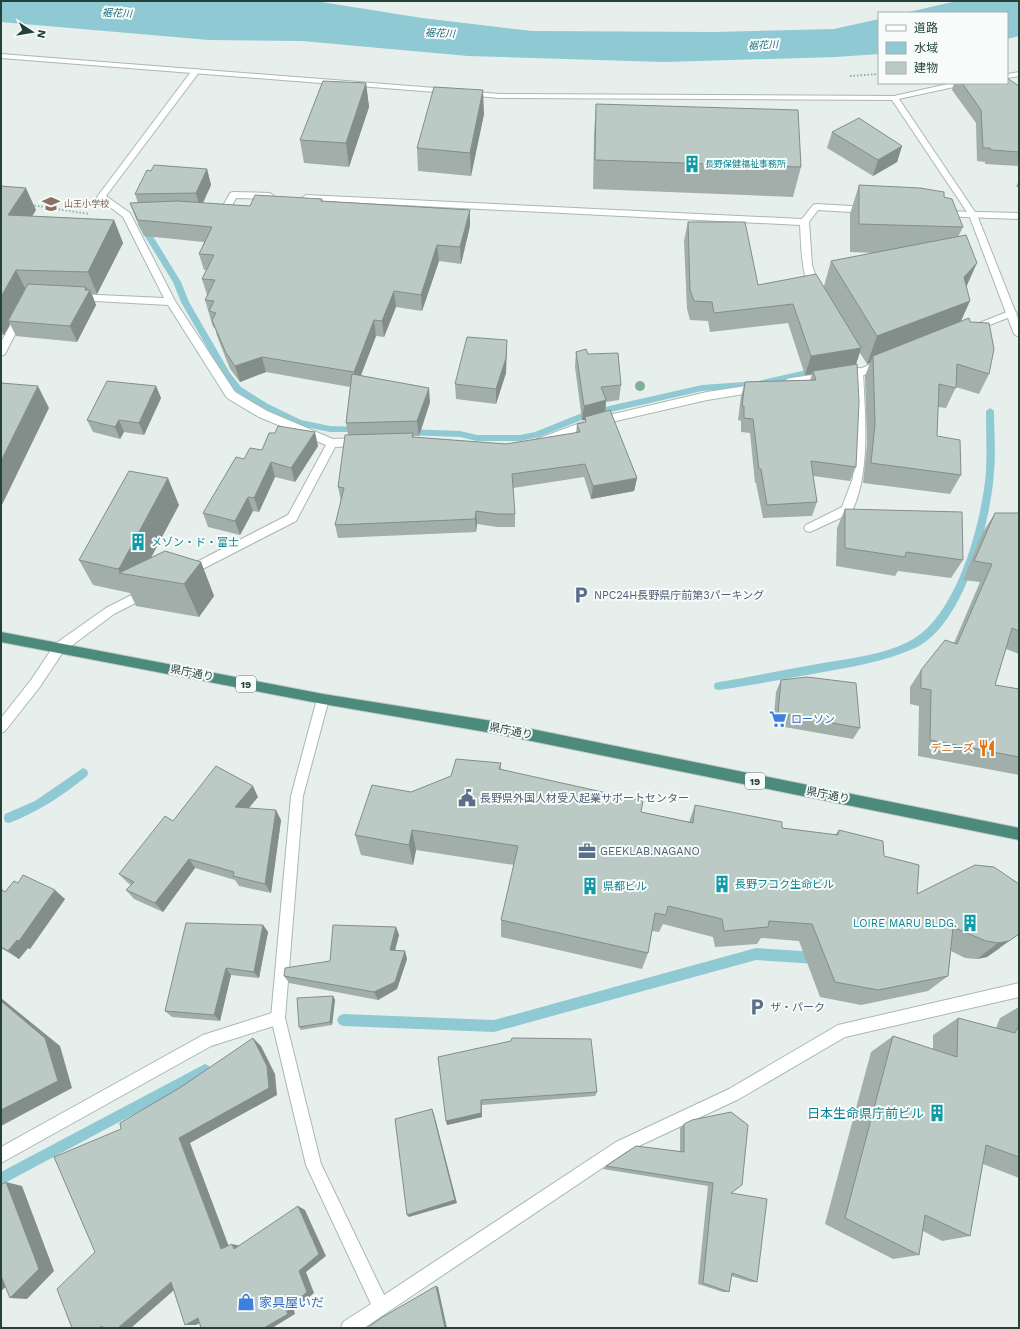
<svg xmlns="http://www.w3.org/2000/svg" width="1020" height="1329" font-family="'Work Sans','Noto Sans JP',sans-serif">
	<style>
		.water { fill: #8ec9d4 }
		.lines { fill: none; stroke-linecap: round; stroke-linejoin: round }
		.stream { fill: #8ec9d4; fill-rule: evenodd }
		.service-casing { stroke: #a8b8b2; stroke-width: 2 }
		.minor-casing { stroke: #a8b8b2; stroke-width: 2 }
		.tertiary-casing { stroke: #a8b8b2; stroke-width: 2 }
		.trunk-casing { stroke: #c2cac8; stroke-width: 2 }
		.path { stroke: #86b3a5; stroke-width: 2; stroke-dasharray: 1.5 2; stroke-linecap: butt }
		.service { fill: #fff; fill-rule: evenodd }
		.minor { fill: #fff; fill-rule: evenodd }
		.tertiary { fill: #fff; fill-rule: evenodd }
		.trunk { fill: #4c8a7c; fill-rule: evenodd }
		.tree { fill: #80af93 }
		.wall { fill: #a1aea9 }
		.shaded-wall { fill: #838d89 }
		.building { fill: #bbcac4; stroke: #838d89 }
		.labels { text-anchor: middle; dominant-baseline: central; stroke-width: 4; stroke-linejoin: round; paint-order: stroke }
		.far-culture-label { font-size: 9px; fill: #0d838f; stroke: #f7fbf9; text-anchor: start }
		.far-education-label { font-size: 9px; fill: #785e54; stroke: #f7fbf9; text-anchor: start }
		.far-water-label { font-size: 10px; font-style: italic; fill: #1c6f80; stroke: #f7fbf9 }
		.shield { fill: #f7fbf9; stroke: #637a73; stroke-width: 1 }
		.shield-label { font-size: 10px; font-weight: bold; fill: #24423a }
		.culture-label { font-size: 11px; fill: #0d838f; stroke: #f7fbf9; text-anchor: start }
		.service-label { font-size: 11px; fill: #4e5e75; stroke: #f7fbf9; text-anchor: start }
		.street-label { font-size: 11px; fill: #24423a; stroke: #f7fbf9 }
		.shop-label { font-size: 11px; fill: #366cbe; stroke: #f7fbf9; text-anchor: start }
		.food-label { font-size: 11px; fill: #c56008; stroke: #f7fbf9; text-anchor: end }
		.near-culture-label { font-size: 13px; fill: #0d838f; stroke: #f7fbf9; text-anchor: end }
		.near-shop-label { font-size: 13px; fill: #366cbe; stroke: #f7fbf9; text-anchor: start }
	</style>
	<rect width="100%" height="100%" fill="#e6efeb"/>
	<!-- water -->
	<path class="water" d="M1 1H315L422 18 532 31 714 32 834 29 879 19V54L836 57 664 62 468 56 302 41 209 40 1 22Z
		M957 1H1019V36L1007 39V13H904Z"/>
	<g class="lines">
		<!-- stream -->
		<path class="stream" d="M139 223H145L146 225 181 282 189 302 230 373 241 387 268 404 301 420 330 426 360 427 364 430 363 432H330L296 425 262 408 235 391 224 377 181 302 173 282 138 225Z
			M816 368 820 371 819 373 758 387 702 391 589 417 539 437 520 441H477L460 437 406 435 402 432 406 429 460 431 477 435H520L535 432 587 411 702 385 758 381Z
			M990 408 994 411C994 431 996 452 994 472 991 521 964 626 915 648 884 662 851 667 818 673 785 679 752 685 719 690L715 689 714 686 715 683 719 682C754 676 789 669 823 663 852 658 882 655 908 642 957 619 982 521 986 472 987 452 986 431 986 411Z
			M83 768 87 770 88 773 87 776C62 796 38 812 9 823L5 822 4 818 5 814 35 801Z
			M756 948 817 952 821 954 823 958 821 962 817 964 756 960 494 1032 343 1026 339 1024 337 1020 339 1016 343 1014 494 1020Z
			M205 1064 209 1066 211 1070 209 1074 1 1185V1172Z"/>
		<!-- service casing -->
		<g class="service-casing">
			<path id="service" d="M1019 72V76L1007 78V74Z
				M952 83H967L963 85 894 100 890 98 894 96Z
				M858 368 862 369 863 372C865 415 871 474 851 513L810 532 806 531 804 528 806 525 842 507 853 478 855 416 853 372 854 369Z
				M59 643 63 644 65 648 63 652 39 688 5 731 1 733V718L31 680 55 644Z
				M278 1011 283 1013 285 1018 283 1023 211 1046 1 1163V1147L203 1035Z"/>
		</g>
		<!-- minor casing -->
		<g class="minor-casing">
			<path id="minor" d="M193 69H196L200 71 106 196 130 213 175 301 235 392 267 411 333 439 359 438 363 439 364 442 363 445 359 446 335 447 296 521 187 577 183 575 181 572 183 569 288 515 326 445 259 417 227 398 168 305 77 300 72 297 77 294 164 298 123 217 97 197Z
				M233 192 270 193 274 196 270 199 236 198 226 216H215L214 214 215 212 220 211 230 193Z
				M306 195 802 219 813 205 816 204 868 207 872 210 868 213 818 210 809 222 812 265 820 289 815 292C801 288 801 238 800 225L303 200 302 198Z
				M942 211 1019 213V219L939 216 938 214Z
				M1012 310 1015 311 1017 313 1015 315 972 332 967 329 969 327Z
				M20 312 25 315 5 354 1 356V342L17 313Z
				M882 359 887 363 886 366 864 375 791 386 787 385 786 382 787 379 791 378 862 368Z
				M759 384 763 385 764 388 763 391 707 400 590 427 541 446 537 445 536 442 537 439 588 420 707 392Z
				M147 587 151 589 153 592 151 595 114 614 63 652 59 653 55 652 53 648 55 644 106 608Z
				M323 694 327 695 329 699 303 796 285 1018 321 1164 384 1295 616 1142 729 1089 838 1025 1019 983V997L845 1037 739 1099 626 1152 364 1328H341L343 1322 371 1304 306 1165 271 1018 291 796 317 699 319 695Z"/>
		</g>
		<!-- tertiary casing -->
		<g class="tertiary-casing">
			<path id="tertiary" d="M1 54 448 89 452 91 448 93 1 58Z
				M464 91 499 94 897 96 977 215 1019 321V337L1014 334 969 215 892 100 499 98 467 95 463 93Z"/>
		</g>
		<!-- trunk casing -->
		<g class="trunk-casing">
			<path id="trunk" d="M1 632 323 694 492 721 1019 828V840L492 733 323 704 1 642Z"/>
		</g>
		<!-- path -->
		<path class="path" d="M850 76 879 74
			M31 205 89 214"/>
		<!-- service -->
		<use href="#service" class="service"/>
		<!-- minor -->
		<use href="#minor" class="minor"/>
		<!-- tertiary -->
		<use href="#tertiary" class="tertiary"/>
		<!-- trunk -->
		<use href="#trunk" class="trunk"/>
	</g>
	<!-- trees -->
	<circle class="tree" cx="640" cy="386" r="5"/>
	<!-- wall -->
	<path class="wall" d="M366 83 369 107 349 167 304 163 300 140Z
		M954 83H1007L1019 86V166L985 164V162L977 161 976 123 952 90Z
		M596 104 801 167 793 197 593 189 594 134Z
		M484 114 471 176 418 171 417 148Z
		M832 132 902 146 897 162 873 176 827 148Z
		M207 169 211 185 203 203 250 206 322 199 323 201 470 210V226L461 264 439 261 422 311 396 307 384 337 376 336 361 375 430 402 419 436H414V437L506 444 576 433 577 424 585 423V420H582L575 367 576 352 588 354 621 385 619 400 606 402 605 412 637 478 634 491 591 499 584 477 513 488 515 514V527H497L477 524 476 532 338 538 335 525 341 501 338 487 348 434 346 423 350 387 266 372 240 382 230 369 217 336 215 328 213 327 205 300 208 295H207L202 279 206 270H204L199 254 204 242 144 236 136 219 130 203H138L135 194 151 171Z
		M1019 180V187H1016Z
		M859 185 944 197 963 227 958 237 966 287 960 321 970 322 989 374 979 394 956 387 946 408 938 407 937 436 961 475 950 494 863 483 867 444 865 376 870 363 867 364 860 353 856 364V467L850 481 813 476 817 502 812 516 763 518 756 483H755L750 433 741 432V421L738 420 741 396 745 382 810 380 812 374 805 375 788 323 710 332 708 321 690 320 687 309 684 241 688 222 758 285 824 286 831 261 874 253 850 252V214Z
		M1 186 36 210 32 216 114 220 123 243 97 294H92L96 305 77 342 16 336 10 324 4 335H1Z
		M507 340 506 373 496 404 456 399 455 384Z
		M156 386 161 398 144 435 124 432 120 439 93 432 87 420Z
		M318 446 295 482 275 477 259 512 253 511 240 535 208 527 203 513 244 459 262 450Z
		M179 505 151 558 201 562 214 596 199 617 136 606 130 593 93 585 79 560Z
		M845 509 963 560 951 578 898 571 895 576 836 566 837 528Z
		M995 513H1019V654L1006 649 995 685 1019 689V775L918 756 919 706 910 704V687L921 670 954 643 980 582 963 580 983 532Z
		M781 680 860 728 853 739 773 725 776 692Z
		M501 763V769L641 812 689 822 695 805 782 828 835 835 839 830 884 856 917 894 975 865 1000 948 987 957 977 959 965 958 951 951 948 976 928 991 861 1005 820 997 799 941 761 938 757 944 715 947 713 937 663 924 659 932 652 931 648 953 642 969 501 937V920L514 865 416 850 413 865 361 855 355 835 411 792Z
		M258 797 249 808 281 820 271 893 239 886 235 880 195 868 163 912 134 899 126 890 131 885 128 883 119 874 173 821Z
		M18 883 65 899 30 949 28 948 19 959 1 948V889L5 892Z
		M263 925 268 932 259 978 231 975 220 1021 172 1017 165 1011Z
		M396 927 399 935 395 950 405 951 407 959 397 989 378 1000 289 983 284 976 330 961Z
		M333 996 335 1000 332 1025 301 1030 299 1027Z
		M1019 1007V1178L983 1164 970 1236 942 1241 923 1231 919 1255 893 1259 825 1224 871 1052 893 1036 933 1049V1035L958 1018 996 1028 1000 1018Z
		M438 1057 597 1092 595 1096 482 1105V1117L447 1125Z
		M684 1124 731 1193 757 1282H751L731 1276 729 1292H723L698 1284 708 1186 603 1169 606 1166 680 1151V1128Z"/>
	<!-- shaded-wall -->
	<path class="shaded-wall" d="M366 83 369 107 349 167 346 143Z
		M483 90 484 114 471 176 470 153Z
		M902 146 897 162 873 176 878 160Z
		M207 169 211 185 200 209 196 193Z
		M26 188 36 210 19 237 8 215Z
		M470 210V226L461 264 460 247Z
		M114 220 123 243 97 294 88 272Z
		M437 245 439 261 422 311 421 295Z
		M977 263 964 292V277Z
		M16 270 27 292 8 321 10 324 4 335 1 330V297Z
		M86 287 89 292 90 290 96 305 77 342 70 326Z
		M394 291 396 307 384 337 382 321Z
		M970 301 957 330 873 356 870 363 867 364 877 336Z
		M374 320 376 336 356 388 354 372Z
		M507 340 506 373 496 404V389Z
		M861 348 855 367 813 371 812 374 805 375 811 356Z
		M262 357 266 372 240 382 235 366Z
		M38 386 49 408 1 507V461Z
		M156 386 161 398 144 435 139 423Z
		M429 388 430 402 419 436 417 421Z
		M606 400 605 415 585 417V420H582L584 406Z
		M119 420 124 432 120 439 115 427Z
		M315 432 318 446 295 482 291 468Z
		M271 462 275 477 259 512 254 498Z
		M168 478 179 505 141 576 120 573 118 569Z
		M637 478 634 491 591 499 593 486Z
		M248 497 253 511 240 535 235 521Z
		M476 511 477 524 476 532 475 519Z
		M201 562 214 596 199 617 184 584Z
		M253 786 258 797 241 817 235 807Z
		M276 810 281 820 271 893 265 884Z
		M412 830 416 850 413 865 409 845Z
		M189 859 195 868 163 912 155 903Z
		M55 890 65 899 30 949 28 948 19 959 8 951Z
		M263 925 268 932 259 978 254 972Z
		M396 927 399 935 393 958 390 950Z
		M1019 934 987 957 977 959 998 943Z
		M405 951 407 959 397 989 378 1000 374 992Z
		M226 968 231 975 220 1021 214 1015Z
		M333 996 335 1000 332 1025 330 1022Z
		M1 998 60 1046 72 1088 1 1126Z
		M253 1038 261 1046 275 1074 277 1095 190 1143 231 1252 221 1249 179 1138Z
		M481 1100 482 1117 447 1125 446 1121Z
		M432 1109 434 1114 457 1203 409 1217 407 1215Z
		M6 1182 22 1186 54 1271 27 1299 10 1298Z
		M298 1206 305 1210 326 1256 306 1272 314 1293 294 1310 295 1314 272 1328H264L299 1271Z
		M232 1244 241 1246 234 1249Z
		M1 1276 18 1277 1 1291Z
		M171 1282 182 1283 131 1328H118Z
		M436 1286 438 1287 447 1328H445Z
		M198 1318H209L196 1325H185Z"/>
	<!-- building -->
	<path class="building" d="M1007 78 1019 86V152L991 150 990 148H983L981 110 962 83H1007Z
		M323 81 366 83 346 143 300 140Z
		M434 87 483 90 470 153 417 148Z
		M596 104 798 110 801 167 595 160Z
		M859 118 902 146 878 160 832 132Z
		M154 165 207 169 196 193 135 194 147 170 151 171Z
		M859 185 920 188 944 192V197L952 199 963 227 859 224Z
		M1 186 26 188 8 215 114 220 88 272 16 270 1 297Z
		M255 195 322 199 321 201 470 210 460 247 437 245 421 295 394 291 382 321 374 320 354 372 262 357 235 366 226 353 212 320 216 313 209 311 214 301 205 300 215 280 202 279 214 255 199 254 212 227 138 220 130 203 177 201 250 206Z
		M688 222H745L758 285 816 274 861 348 811 356 793 304 714 313 712 302 694 301 690 290Z
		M966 235 977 263 964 277 970 301 877 336 831 261Z
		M28 284 86 287 85 290H90L70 326 8 321Z
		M969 318 970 322 989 323 994 349 989 374 957 364 956 388 939 384 937 436 960 440 961 475 871 463 875 424 873 356Z
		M467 337 507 340 506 358 496 389 455 384Z
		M586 349 588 354 618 353 621 385 601 387 606 400 584 406 576 352Z
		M857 364 859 402 856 467 811 461 817 502 767 505 761 469H759L753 419 744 418V406H742L745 382 816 380 813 371Z
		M352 374 429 388 417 421 346 423Z
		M107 381 156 386 139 423 119 420 115 427 87 420Z
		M1 383 38 386 1 461Z
		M610 410 637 478 593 486 585 464 512 474 515 514H497L476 511 475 519 335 525 344 488 338 487 345 435 413 433 412 437 506 444 580 432 577 424 586 422 585 417Z
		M278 426 315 432 291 468 271 462 254 498 248 497 235 521 203 513 236 457 244 459 250 448 262 450 269 433H275Z
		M129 471 168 478 120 567 118 569 79 560Z
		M845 509 962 512 963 560 906 552 905 557 845 548Z
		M995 513H1019V631L1012 628 995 685 1019 689V757L930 740 931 690 921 688V670L945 640 957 644 992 564 974 561Z
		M165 551 201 562 184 584 119 573Z
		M807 677 856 683 860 728 778 713 781 680Z
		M456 759 501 763 499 769 643 801 641 812 693 823 695 805 782 822V828L838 835 839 830 883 841 884 856 919 865 917 894 975 865 994 867 1019 884V934L1009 941 998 943 986 941 953 927 948 976 878 990 835 982 812 924 769 921 768 927 724 931 722 919 668 906 666 915 655 913 648 953 501 920 518 846 412 830 409 845 355 835 372 785 411 792 451 776Z
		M216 766 253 786 235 807 276 810 265 884 233 876 234 872 189 859 155 903 126 890 134 882 119 874 165 816 173 821Z
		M23 875 55 890 19 941 17 940 8 951 1 947V889L5 892 14 881 18 883Z
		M186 923 263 925 254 972 226 968 214 1015 165 1011Z
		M333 925 396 927 390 950 405 951 395 982 374 992 284 976 285 968 330 961Z
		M333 996 330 1022 299 1027 297 998Z
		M1 1001 45 1038 58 1081 1 1110Z
		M958 1018 1015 1033 1019 1025V1157L986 1145 970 1236 925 1215 919 1255 845 1218 893 1036 957 1057Z
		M253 1038 267 1066 269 1088 179 1138 221 1249 232 1244 234 1249 298 1206 319 1254 299 1271 307 1292 286 1310 288 1314 264 1328H201L198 1318 185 1325 171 1282 118 1328H103L102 1326 99 1328H72L57 1289 95 1252 54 1157 121 1129 120 1123 181 1087Z
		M512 1038 591 1039 597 1092 481 1100V1113L446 1121 438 1057 511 1041Z
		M432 1109 455 1200 407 1215 395 1119Z
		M731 1112 748 1125 742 1185 731 1193 767 1199 757 1282 732 1273 729 1292 703 1283 713 1183 606 1166 636 1146 684 1152V1124L692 1120Z
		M6 1182 39 1269 10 1298 1 1276V1185Z
		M436 1286 445 1328H367L381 1318Z"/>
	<!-- icons -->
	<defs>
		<g id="building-bare" transform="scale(1.38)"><path d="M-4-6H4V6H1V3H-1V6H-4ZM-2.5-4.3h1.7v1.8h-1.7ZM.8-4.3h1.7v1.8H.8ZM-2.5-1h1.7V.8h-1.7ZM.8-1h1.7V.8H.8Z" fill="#0f9aa8" stroke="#f7fbf9" stroke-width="2.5" paint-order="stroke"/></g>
		<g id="school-bare" transform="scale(1.38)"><path d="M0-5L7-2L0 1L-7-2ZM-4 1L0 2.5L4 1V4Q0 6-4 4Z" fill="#8d6e63" stroke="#f7fbf9" stroke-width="2.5" paint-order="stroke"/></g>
		<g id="parking-bare" transform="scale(1.38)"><path d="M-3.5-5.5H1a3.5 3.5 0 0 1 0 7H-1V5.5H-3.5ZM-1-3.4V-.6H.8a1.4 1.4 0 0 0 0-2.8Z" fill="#5c6f8a" stroke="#f7fbf9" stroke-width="2.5" paint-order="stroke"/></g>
		<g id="supermarket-bare" transform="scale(1.38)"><path d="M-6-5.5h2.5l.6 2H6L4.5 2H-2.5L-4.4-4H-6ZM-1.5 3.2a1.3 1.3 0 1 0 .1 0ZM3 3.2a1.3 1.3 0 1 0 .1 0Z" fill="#3f7fe0" stroke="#f7fbf9" stroke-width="2.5" paint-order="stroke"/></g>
		<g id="restaurant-bare" transform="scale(1.38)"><path d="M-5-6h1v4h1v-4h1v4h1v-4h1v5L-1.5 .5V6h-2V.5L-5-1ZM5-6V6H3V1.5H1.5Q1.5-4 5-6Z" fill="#e8710a" stroke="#f7fbf9" stroke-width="2.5" paint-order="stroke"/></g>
		<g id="civic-bare" transform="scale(1.38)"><path d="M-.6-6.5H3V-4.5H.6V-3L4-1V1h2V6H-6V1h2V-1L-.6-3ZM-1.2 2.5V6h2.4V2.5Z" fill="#5c6f8a" stroke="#f7fbf9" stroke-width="2.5" paint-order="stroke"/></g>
		<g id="office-bare" transform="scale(1.38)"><path d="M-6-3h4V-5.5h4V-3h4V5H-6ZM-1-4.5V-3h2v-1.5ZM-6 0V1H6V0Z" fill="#5c6f8a" stroke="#f7fbf9" stroke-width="2.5" paint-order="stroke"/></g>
		<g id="shop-bare" transform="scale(1.38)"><path d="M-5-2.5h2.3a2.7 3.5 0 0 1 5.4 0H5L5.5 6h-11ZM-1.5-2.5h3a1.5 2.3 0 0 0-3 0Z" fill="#3f7fe0" stroke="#f7fbf9" stroke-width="2.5" paint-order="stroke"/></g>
	</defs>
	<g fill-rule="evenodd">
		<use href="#building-bare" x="692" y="164"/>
		<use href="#school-bare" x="51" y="204"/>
		<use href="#building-bare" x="138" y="542"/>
		<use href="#parking-bare" x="581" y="595"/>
		<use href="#supermarket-bare" x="778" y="719"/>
		<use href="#restaurant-bare" x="987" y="748"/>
		<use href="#civic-bare" x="467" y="798"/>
		<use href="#office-bare" x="587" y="851"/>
		<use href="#building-bare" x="722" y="884"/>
		<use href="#building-bare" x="590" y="886"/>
		<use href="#building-bare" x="970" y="923"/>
		<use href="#parking-bare" x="757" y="1007"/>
		<use href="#building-bare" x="937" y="1113"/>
		<use href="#shop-bare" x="246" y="1302"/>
	</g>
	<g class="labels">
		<!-- far-culture labels -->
		<g class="far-culture-label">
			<text x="705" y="164">長野保健福祉事務所</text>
		</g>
		<!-- far-education labels -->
		<g class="far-education-label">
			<text x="64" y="204">山王小学校</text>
		</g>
		<!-- far-water labels -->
		<g class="far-water-label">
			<text transform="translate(117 13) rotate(3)">裾花川</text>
			<text transform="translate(440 33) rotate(3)">裾花川</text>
			<text transform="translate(763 45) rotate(-3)">裾花川</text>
		</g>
		<!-- shield labels -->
		<g class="shield">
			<rect x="236" y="676" width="20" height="16" rx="3"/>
			<rect x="745" y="773" width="20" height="16" rx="3"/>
		</g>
		<g class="shield-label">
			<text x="246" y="684">19</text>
			<text x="755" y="781">19</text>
		</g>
		<!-- culture labels -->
		<g class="culture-label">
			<text x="151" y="542">メゾン・ド・富士</text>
			<text x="735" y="884">長野フコク生命ビル</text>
			<text x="603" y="886">県都ビル</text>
			<text x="957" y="923" text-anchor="end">LOIRE MARU BLDG.</text>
		</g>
		<!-- service labels -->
		<g class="service-label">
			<text x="594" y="595">NPC24H長野県庁前第3パーキング</text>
			<text x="480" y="798">長野県外国人材受入起業サポートセンター</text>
			<text x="600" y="851">GEEKLAB.NAGANO</text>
			<text x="770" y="1007">ザ・パーク</text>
		</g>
		<!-- street labels -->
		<g class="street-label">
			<text transform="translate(192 673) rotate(11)">県庁通り</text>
			<text transform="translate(511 731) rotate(11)">県庁通り</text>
			<text transform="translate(828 795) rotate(11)">県庁通り</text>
		</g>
		<!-- shop labels -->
		<g class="shop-label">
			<text x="791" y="719">ローソン</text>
		</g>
		<!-- food labels -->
		<g class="food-label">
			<text x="974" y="748">デニーズ</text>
		</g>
		<!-- near-culture labels -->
		<g class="near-culture-label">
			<text x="924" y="1113">日本生命県庁前ビル</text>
		</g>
		<!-- near-shop labels -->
		<g class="near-shop-label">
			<text x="259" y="1302">家具屋いだ</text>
		</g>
	</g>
	<!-- border -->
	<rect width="1020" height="1329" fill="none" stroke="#24423a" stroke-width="4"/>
	<!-- legend -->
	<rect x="878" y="12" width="130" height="72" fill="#f7fbf9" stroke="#a3b1ad"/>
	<rect x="886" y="25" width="20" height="6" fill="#ffffff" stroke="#a3b1ad"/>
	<text x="914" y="32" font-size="12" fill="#24423a">道路</text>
	<rect x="886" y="42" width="20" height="12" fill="#8ec9d4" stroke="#a3b1ad"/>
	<text x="914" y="52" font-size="12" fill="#24423a">水域</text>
	<rect x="886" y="62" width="20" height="12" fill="#bbcac4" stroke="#a3b1ad"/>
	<text x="914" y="72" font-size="12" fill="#24423a">建物</text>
	<!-- north arrow -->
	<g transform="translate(32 32) rotate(102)" stroke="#f7fbf9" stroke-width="3" paint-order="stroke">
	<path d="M0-3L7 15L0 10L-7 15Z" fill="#24423a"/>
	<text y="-6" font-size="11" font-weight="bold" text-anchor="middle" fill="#24423a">N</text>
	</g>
</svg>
